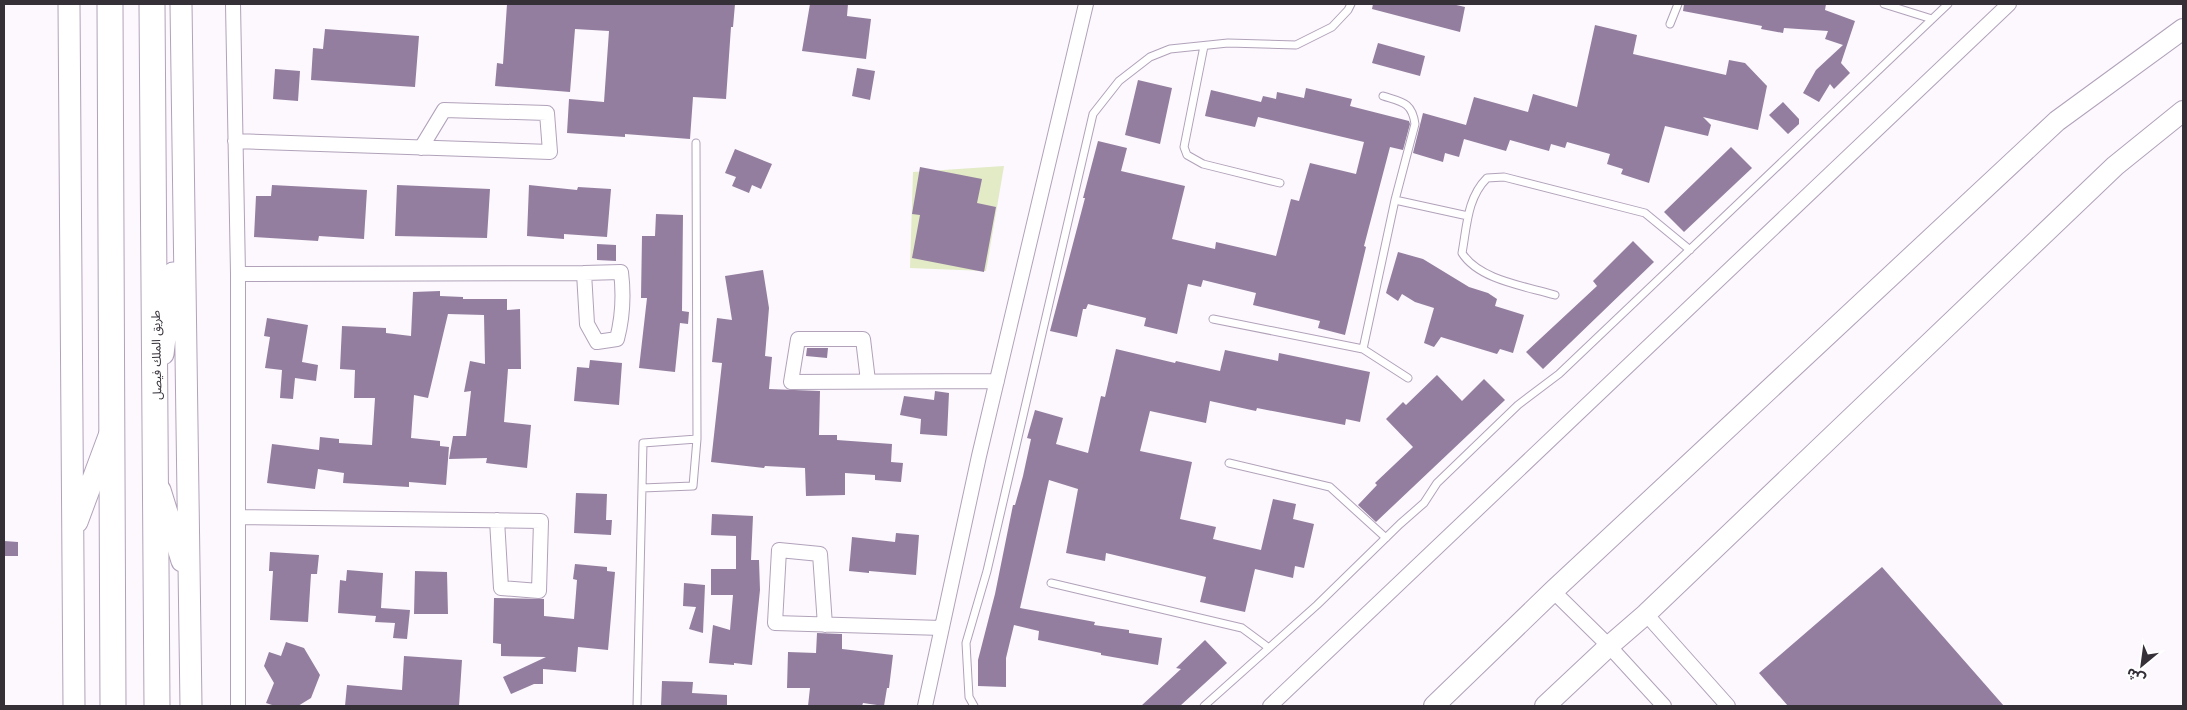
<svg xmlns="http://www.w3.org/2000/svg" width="2187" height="710" font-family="Poppins,'Noto Sans Arabic',sans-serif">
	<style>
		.green { fill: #e2eac6 }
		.building { fill: #937e9f }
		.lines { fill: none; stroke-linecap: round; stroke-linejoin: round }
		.lane-casing { stroke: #b1a2ba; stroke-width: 9 }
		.street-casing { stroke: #b1a2ba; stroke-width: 16 }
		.secondary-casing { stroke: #b1a2ba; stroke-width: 22 }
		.primary-casing { stroke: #b1a2ba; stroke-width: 23 }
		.highway-casing { stroke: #b1a2ba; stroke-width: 27 }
		.lane { stroke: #fff; stroke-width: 7 }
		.street { stroke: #fff; stroke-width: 14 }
		.secondary { stroke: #fff; stroke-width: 20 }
		.primary { stroke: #fff; stroke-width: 21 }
		.highway { stroke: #fff; stroke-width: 25 }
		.labels { text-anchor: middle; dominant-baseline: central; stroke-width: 5; stroke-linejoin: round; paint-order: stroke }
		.street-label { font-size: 12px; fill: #352f38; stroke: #fff }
	</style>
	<rect width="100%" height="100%" fill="#fcf8fd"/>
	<!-- green -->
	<path class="green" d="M1004 166 986 271 910 268 913 172Z"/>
	<!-- building -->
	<path class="building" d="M507 4H735L733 27H731L726 99 693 97 690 139 625 134V137L567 133 569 99 604 102 609 31 575 29 570 92 495 86 497 63 503 64Z
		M810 4H848L847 16 871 19 866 59 802 51Z
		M1373 4H1452L1465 7 1460 32 1372 9Z
		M1684 4H1826L1825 10 1855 21 1841 63 1850 73 1834 89 1830 84 1819 102 1803 93 1816 70 1843 45 1825 39 1828 31 1784 28 1783 33 1761 29 1762 26 1683 11Z
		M1595 25 1637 35 1633 54 1726 75 1729 60 1745 63 1767 86 1758 130 1703 117 1711 125 1708 136 1665 126 1649 183 1621 174 1623 169 1607 164 1610 154 1567 142 1565 148 1551 144 1549 151 1510 140 1506 151 1464 139 1459 157 1445 153 1443 162 1413 153 1423 113 1466 125 1474 97 1528 112 1533 94 1577 107Z
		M325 29 419 36 415 87 311 80 313 48 323 49Z
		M1378 43 1425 56 1420 76 1372 63Z
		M857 68 875 71 870 100 852 96Z
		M275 69 300 71 298 101 273 99Z
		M1138 80 1172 88 1160 144 1125 135Z
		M1306 88 1352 99 1350 106 1409 121 1410 124 1403 150 1390 147 1364 246 1366 247 1345 335 1318 328 1320 321 1253 305 1256 293 1203 280 1201 287 1188 284 1177 334 1144 326 1146 318 1088 304 1086 309H1083L1077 337 1050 331 1085 198H1083L1098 141 1127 148 1121 171 1185 186 1172 239 1215 249 1216 242 1276 256 1291 199 1299 201 1310 163 1356 174 1364 142 1258 117 1255 127 1205 116 1211 90 1261 102 1263 96 1276 99 1277 92 1304 98Z
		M1783 102 1799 119V124L1788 134 1769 115Z
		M1731 147 1752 168 1684 232 1664 212Z
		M735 149 772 164 761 189 752 185 749 193 732 186 736 177 725 173Z
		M920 167 982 179 977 203 996 207 984 272 912 258 920 215 912 214Z
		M272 185 367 190 364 239 319 236 318 241 254 237 256 196H271Z
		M397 185 490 189 487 238 395 236Z
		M529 185 577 190 578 187 611 189 607 237 564 234V239L527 236Z
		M656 214 683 215 682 311 689 312 688 324 680 323 675 372 639 368 647 298H641L642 236H655Z
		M1633 241 1654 262 1543 369 1526 352 1597 286 1593 281Z
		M597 244 616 245V261L597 260Z
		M1398 252 1423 259 1469 287 1488 293 1497 299 1495 306 1524 315 1513 353 1500 349 1497 354 1441 337 1434 347 1424 343 1434 308 1415 302 1402 294 1398 301 1386 293Z
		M763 270 769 308 765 356 772 357 769 389 820 391 819 435H837V440L892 444 891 462 903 463 901 482 875 480V475L845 473V495L806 496 805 468 765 466 764 468 711 462 722 363 712 362 717 318 732 320 725 276Z
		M440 291V296L463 297V299H507V310L520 309 521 369H508L504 422 531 425 527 468 486 463 487 458 449 459 453 436H466L471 391 464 392 470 361 485 364 484 315 448 314 428 398 414 395 411 438 440 441V446L449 447 446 485 409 482V487L343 483 344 473 318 469 315 489 267 483 272 444 319 450 320 437 339 439V443L372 445 375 398H354L355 370 340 369 342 326 386 328V333L411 336 413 292Z
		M267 318 308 325 302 362 318 365 316 381 295 378 293 399 280 398 282 370 265 368 270 337 264 336Z
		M807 348H828L827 358 806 356Z
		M1116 349 1175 363 1176 361 1220 371 1225 350 1278 361 1279 353 1370 372 1360 422 1346 419 1345 425 1257 408 1256 411 1210 401 1206 423 1150 411 1140 451 1192 462 1180 519 1216 527 1213 539 1261 550 1273 499 1296 504 1293 519 1314 524 1304 568 1295 566 1293 578 1255 569 1245 612 1200 602 1206 577 1106 553 1105 561 1066 553 1078 489 1049 480 1020 608 1095 622 1094 625 1129 630V633L1162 638 1158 665 1101 655V653L1038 640 1039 631 1014 625 1006 658V687L978 686V660L995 594 1013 505H1015L1023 476 1031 439 1027 438 1035 410 1063 418 1056 444 1088 453 1101 396 1105 397Z
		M590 360 622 363 619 405 574 401 577 367 589 368Z
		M1437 375 1462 401 1484 379 1505 400 1376 522 1358 505 1377 485 1375 483 1413 447 1386 419 1403 402 1406 405Z
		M935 391 949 393 947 436 920 434 921 419 900 415 904 396 934 400Z
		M576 493 607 494 606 520H612L611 535 574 533Z
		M712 514 753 516 751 560H759L760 590 752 665 734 663V665L709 663 713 625 730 630 733 595H711V569H736V536L711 535Z
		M896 533 919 535 916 575 869 571V573L849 571 852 537 895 542Z
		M4 541 18 542V556H4Z
		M270 552 319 555 317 574H311L308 622 270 620 273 571H269Z
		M575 564 607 567V571L615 572 608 650 578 647 576 672 543 669V684H534L511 694 503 677 546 657 501 656V644L493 643 494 598 544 599V616L574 619 577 580 573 579Z
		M1882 567 2004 706H1788L1759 673Z
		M347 570 383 573 381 608 410 610 407 639 393 638 395 623 375 622 376 616 338 613 340 580 346 581Z
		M415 571 447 572 448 614H414Z
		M684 583 705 585 703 633 689 629 696 607 683 606Z
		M817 633 842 634V649L893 655 889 688H887L884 706 863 703 862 706H808L810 688H787L788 652 816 653Z
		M1205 640 1227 663 1180 706H1141L1181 669 1176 668Z
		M286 642 304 648 320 675 311 698 298 706H275L266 703 274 683 264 666 269 652 281 656Z
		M404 656 462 660 459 706H345L347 685 402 690Z
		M662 681 693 682 692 693 727 695V706H661Z"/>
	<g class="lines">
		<!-- lane casing -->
		<g class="lane-casing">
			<path id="lane" d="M1884 4 1932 19
				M1670 24 1678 4
				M1204 46 1184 147 1187 155 1203 164 1280 183
				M1395 200 1468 216
				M1555 295C1525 286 1479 280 1462 253 1467 226 1467 198 1487 178L1504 177 1645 213 1690 250
				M1213 319 1363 349 1408 378
				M1363 349 1395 200 1415 124C1412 102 1402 102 1383 96
				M1229 463 1330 487 1386 538
				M642 488 693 486 697 439
				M1051 583 1242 628 1269 648
				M637 706 643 443 697 439 696 143
				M974 706 969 697 966 643 987 571 1093 114 1119 81 1150 57 1170 49 1228 43 1296 45 1332 27 1348 10 1351 4
				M1204 706 1317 605 1400 524 1424 503 1437 483 1518 405 1559 374 1948 4"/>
		</g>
		<!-- street casing -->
		<g class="street-casing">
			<path id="street" d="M233 4 238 274V706
				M235 141 550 152 547 113 444 110 421 148
				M238 274 584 273 621 272C624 296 623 316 617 339L597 342 587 324 584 273
				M868 381 863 339H798L791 382 997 381
				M238 517 541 521 539 591 501 588 497 520
				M1553 591 1609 646 1664 706
				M1646 614 1728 706
				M825 625 820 554 779 550 775 623 942 628
				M925 706 979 456 1086 4
				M1270 706 2009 4"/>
		</g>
		<!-- secondary casing -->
		<g class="secondary-casing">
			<path id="secondary" d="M1434 706 1553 591 2057 121 2183 29
				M1545 706 1609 646 1646 614 2115 166 2183 111"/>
		</g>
		<!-- primary casing -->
		<g class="primary-casing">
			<path id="primary" d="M69 4 74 706
				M181 4 191 706
				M163 354 173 273
				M160 490 182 561
				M77 522 109 436"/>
		</g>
		<!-- highway casing -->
		<g class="highway-casing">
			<path id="highway" d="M110 4 113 706
				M152 4 157 706"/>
		</g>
		<!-- lane -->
		<use href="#lane" class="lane"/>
		<!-- street -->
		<use href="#street" class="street"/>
		<!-- secondary -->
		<use href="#secondary" class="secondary"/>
		<!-- primary -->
		<use href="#primary" class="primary"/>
		<!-- highway -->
		<use href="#highway" class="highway"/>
	</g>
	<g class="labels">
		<!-- street labels -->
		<g class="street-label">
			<text transform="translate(156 355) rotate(-91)">طريق الملك فيصل</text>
		</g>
	</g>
	<!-- border -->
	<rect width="2187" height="710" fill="none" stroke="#352f38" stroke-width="10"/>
	<!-- north arrow -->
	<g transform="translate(2142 665) rotate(209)" stroke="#ffffff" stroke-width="4" paint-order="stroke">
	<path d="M0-4L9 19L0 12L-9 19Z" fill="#352f38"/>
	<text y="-8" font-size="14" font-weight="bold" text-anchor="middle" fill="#352f38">ش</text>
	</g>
</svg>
